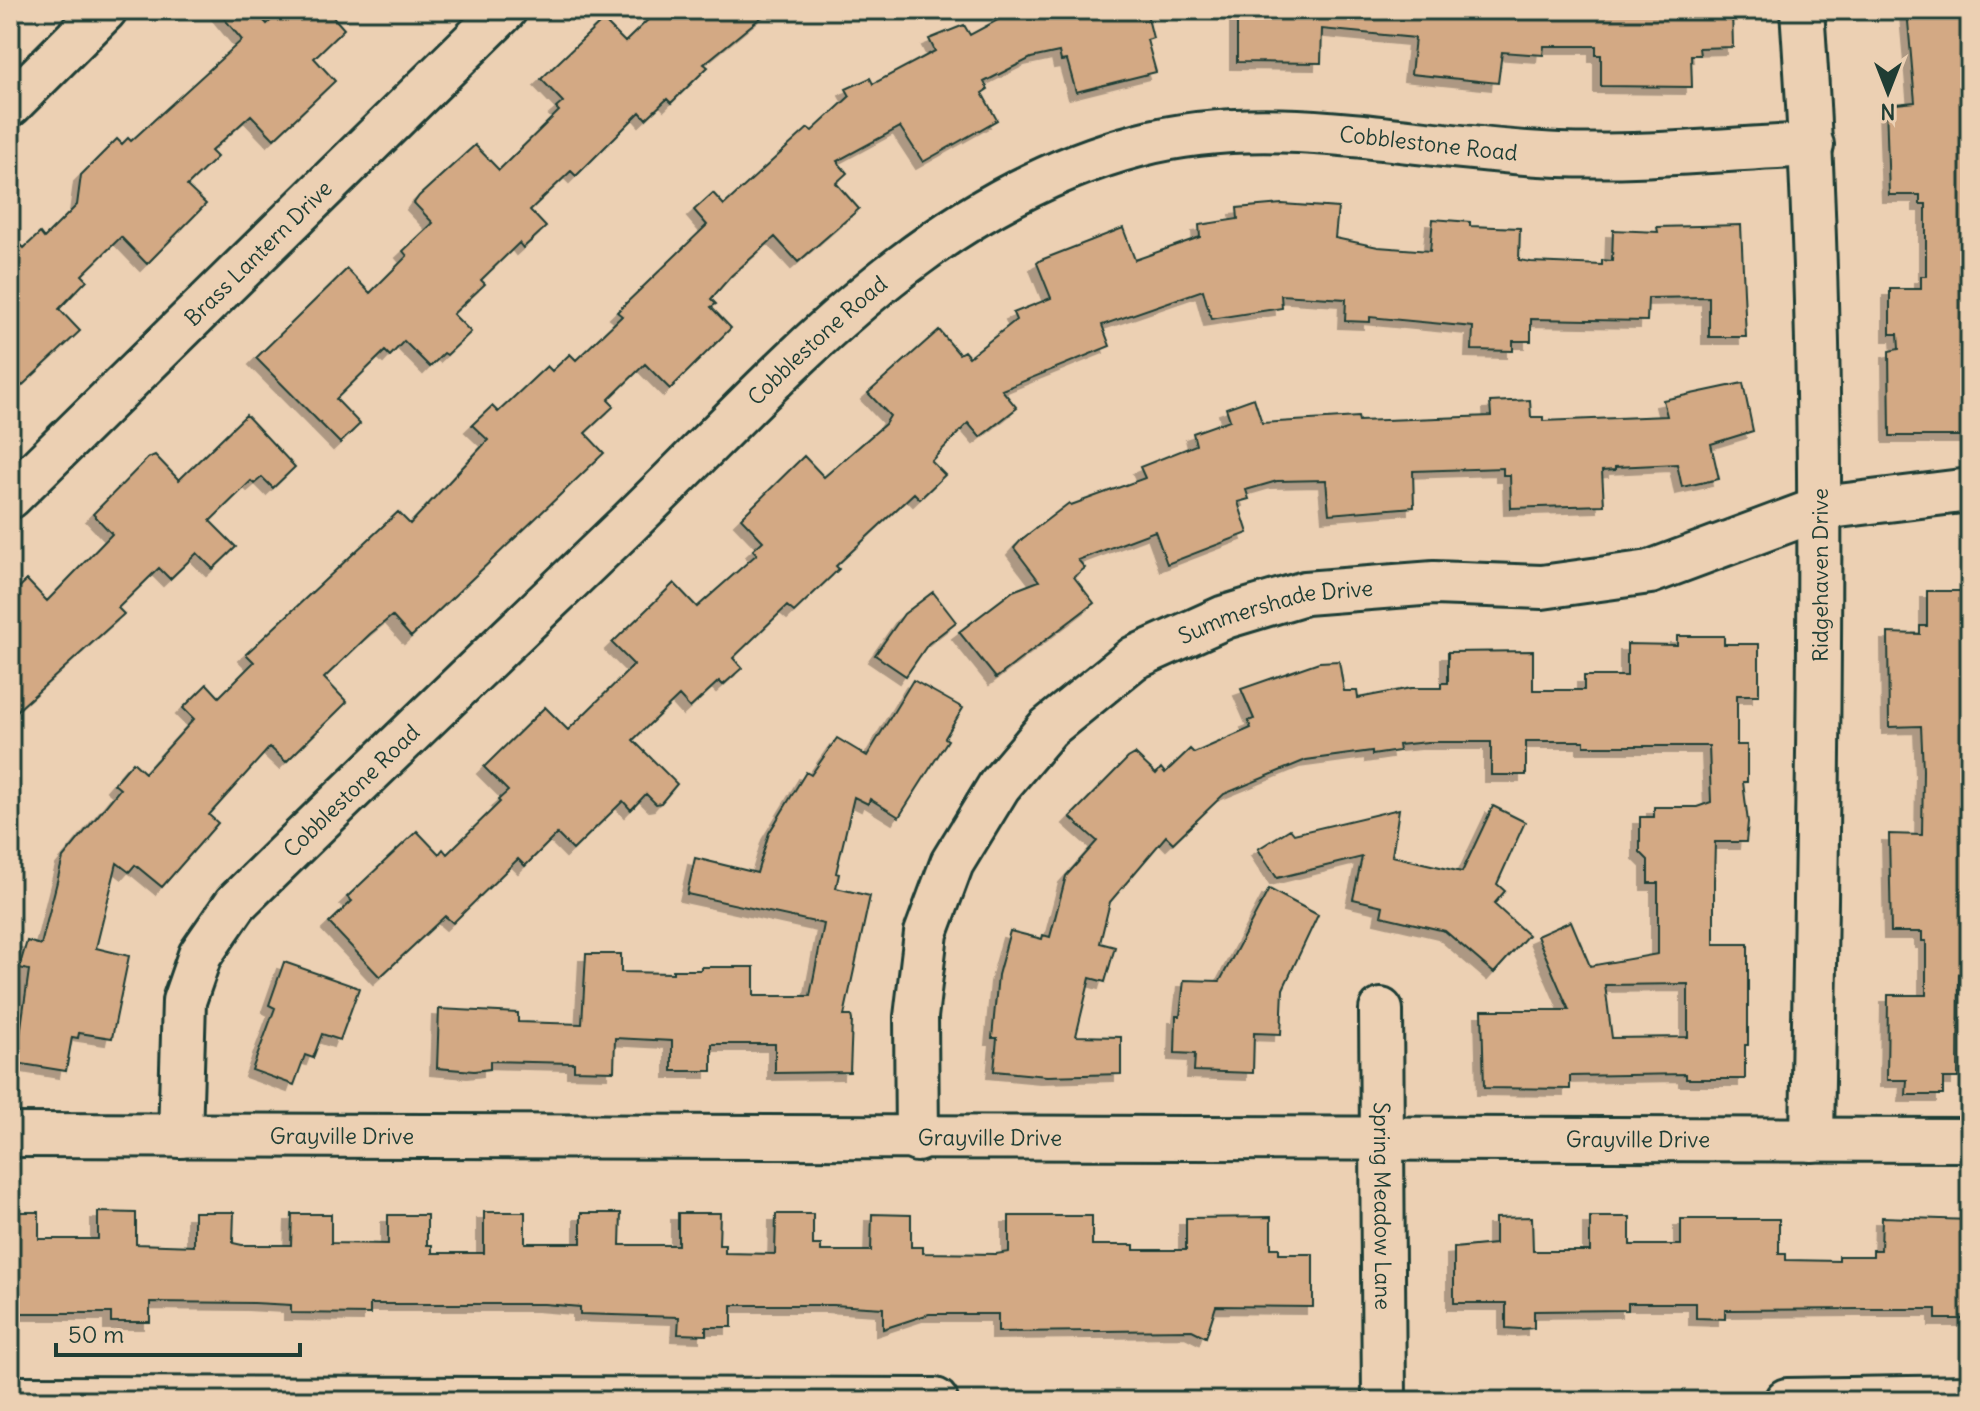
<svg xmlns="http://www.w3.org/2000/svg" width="1980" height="1411" font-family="Delius,sans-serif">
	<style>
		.building { fill: #d3a984; stroke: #1f3d34; stroke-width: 2; fill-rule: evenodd; filter: url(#shadow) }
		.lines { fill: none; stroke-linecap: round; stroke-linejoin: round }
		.minor-casing { stroke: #1f3d34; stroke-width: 48 }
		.major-casing { stroke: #1f3d34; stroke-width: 50 }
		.minor { stroke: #ecd0b3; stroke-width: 42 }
		.major { stroke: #ecd0b3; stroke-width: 44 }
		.labels { text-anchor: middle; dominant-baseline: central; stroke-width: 6; stroke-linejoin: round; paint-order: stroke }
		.street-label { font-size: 22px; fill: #1f3d34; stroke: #ecd0b3 }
	</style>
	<defs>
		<filter id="shadow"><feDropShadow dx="-7" dy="7" stdDeviation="0" flood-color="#0004"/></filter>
	</defs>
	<rect width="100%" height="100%" fill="#ecd0b3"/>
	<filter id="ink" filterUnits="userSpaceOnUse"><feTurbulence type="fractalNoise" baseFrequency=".0125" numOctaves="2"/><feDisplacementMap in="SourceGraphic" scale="16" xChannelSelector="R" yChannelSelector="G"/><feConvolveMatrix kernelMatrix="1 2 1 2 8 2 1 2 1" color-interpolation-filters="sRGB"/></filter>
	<g filter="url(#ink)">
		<!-- building -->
		<path class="building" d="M217 10H254L267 24 282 10H327L344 29 314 58 335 81 274 139 251 115 211 151 217 157 187 186 206 204 147 264 121 237 82 275 87 280 59 309 80 331 10 397V234L24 248 40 233 44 238 77 205 81 175 117 139 122 144 128 138 131 141 242 40Z
			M658 10H770L704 64 708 67 671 103 667 99 646 119 640 112 576 176 571 171 530 210 546 227 523 248 519 243 481 280 485 284 453 314 471 332 447 355 444 353 430 367 404 341 390 356 385 351 336 399 360 424 340 443 256 358 347 269 370 293 407 256 403 251 433 223 414 203 419 196 475 145 499 170 559 111 556 108 563 102 541 79 603 20 625 42Z
			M1016 10H1146L1153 38 1147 40 1156 72 1076 92 1067 60 1061 61 1059 52 1031 58 984 82 988 89 982 93 997 120 923 162 900 127 837 161 847 173 836 183 859 209 798 262 775 237 731 276 711 299 716 304 711 307 731 328 670 389 645 364 608 400 614 406 585 433 604 453 411 637 392 616 370 634 324 678 347 702 286 762 270 747 209 815 218 823 162 887 135 865 129 872 117 863 96 948 129 956 112 1038 79 1033 78 1038 72 1037 66 1071 16 1063 29 970 19 968 27 941 41 945 63 858 120 789 114 784 133 762 145 773 194 719 183 708 207 684 219 697 254 662 246 654 398 512 410 524 488 440 472 425 492 406 498 412 547 366 552 371 570 354 576 360 622 316 617 312 707 225 694 210 713 193 724 205 808 128 812 131 850 96 846 89 870 78 873 84 935 51 929 39 964 25 970 35Z
			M1237 10H1732L1733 47 1699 48 1700 55H1691L1692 87 1601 86V55H1596V46H1544L1543 55 1502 52 1498 83 1411 74 1415 38 1322 29 1321 63 1237 62Z
			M1907 10H1970V436H1890L1889 351 1899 349 1898 334H1890V289H1921V276H1926V204H1920V195H1889L1886 105 1915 102Z
			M1282 204 1338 208 1335 238 1378 247 1430 251 1433 219 1470 222V226L1520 228 1519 260 1531 262 1602 265V260L1612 261 1613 230 1658 232 1657 227 1741 225 1746 337H1709V297L1648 298 1647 321 1531 319V341H1513V351L1472 350 1473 327 1370 317V322L1345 321 1346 299 1281 295 1282 308 1211 319 1203 290 1102 325 1110 346 1002 390 1017 408 980 437 968 423 931 461 945 475 920 499 914 493 836 566 839 569 794 612 787 606 733 658 742 668 723 685 719 681 690 708 679 696 633 740 677 784 661 803 656 804 646 794 631 810 623 801 573 850 557 834 525 866 518 859 453 923 445 916 380 977 329 923 352 901 347 897 417 831 439 854 443 849 447 854 500 802 498 800 508 791 484 767 545 707 568 730 634 665 612 643 674 583 697 607 757 554 753 550 763 541 741 518 804 456 824 477 885 424 890 416 868 393 939 330 959 354 964 351 969 357 1016 320 1013 313 1051 298 1037 263 1041 260 1123 228 1135 260 1200 237 1199 225 1238 219 1237 208Z
			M1743 383 1753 431 1711 444 1719 479 1682 487 1677 464 1615 467V470L1602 471 1604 505 1511 508 1510 475H1503V468L1413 471 1414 507 1329 514 1326 480 1277 481 1246 490 1249 499 1238 502 1248 533 1167 564 1155 531 1078 560 1085 568 1074 577 1094 603 996 678 959 632 1013 591 1039 581 1014 548 1022 539 1069 503 1071 505 1145 478 1140 467 1196 445 1193 433 1230 420 1226 408 1254 398 1262 423 1358 417 1359 421 1491 416 1490 402 1530 400 1531 417H1543V421L1667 416 1663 400Z
			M246 415 295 467 273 488 262 477 254 484 251 481 210 521 236 547 213 569 197 553 170 579 159 568 118 608 124 614 10 717V596L27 580 47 601 112 534 93 514 148 458 155 455 179 480Z
			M1927 591H1970V974H1959L1958 1078H1943V1095H1906L1907 1080H1887L1888 995H1926V941H1922V932H1891L1889 834 1922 835 1923 770 1921 726 1889 727 1888 633 1920 634V626H1927Z
			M933 592 956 622 928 644 906 676 875 655 904 614Z
			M1677 636H1724V644H1759V695H1737V745H1747V782H1743L1748 822 1746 842H1715L1714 881V944H1748V1045H1745V1079H1686V1074L1570 1076V1089L1484 1088 1482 1010H1569L1537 936 1571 921 1590 966 1658 954V883H1648V860L1640 852V817H1654V807H1697L1711 802 1709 746H1584V741H1526V775H1491V742H1428L1398 745 1399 751 1372 755V751L1306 760 1224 794 1173 843 1166 836 1110 902 1100 943 1115 947 1105 982 1090 978 1076 1036 1121 1037V1074L1047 1076 994 1071 997 1038H992L998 975 1010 931 1042 939 1043 935 1050 937 1066 876 1097 841 1070 817 1128 758 1135 754 1156 774 1161 768 1165 773 1190 749 1194 753 1251 728 1248 721 1254 719 1241 689 1319 662 1339 661 1344 691H1357L1358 698 1411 688H1441V683H1448V652L1533 651V690H1584V676H1627V644L1677 645ZM1688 984V1037L1612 1038 1605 985Z
			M913 680 963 708 945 738 948 740 899 817 870 799 868 804 854 797 836 873 839 874 836 888 870 896 844 1016H851L852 1020 850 1072 775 1073V1044H712V1071H672V1041L615 1038 614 1071 574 1070V1063L490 1061V1069L474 1071 437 1068 439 1009 518 1013V1022L582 1024 586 954H621V972L673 973V970H701V967H754V996H810L824 924 687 894 695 858 757 873 769 833 806 772 811 775 837 738 867 756Z
			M1493 806 1525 822 1497 884 1505 891 1494 904 1528 935 1494 973 1445 931 1381 916 1383 906 1353 899 1362 857 1277 878 1258 849 1290 829 1294 834 1399 809 1392 856 1462 872Z
			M1269 889 1318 915 1283 989 1281 1034 1254 1033 1253 1073 1194 1071 1195 1054 1175 1053 1176 1016H1180L1184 980 1220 981Z
			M284 962 359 988 340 1040 322 1034 313 1058 305 1055 294 1085 252 1070 275 1008 269 1005Z
			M10 1212H39V1239H98V1212L136 1213V1244L194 1246V1212H234L233 1243 242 1245H291L292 1214H331V1243L388 1244V1215H427V1245H432V1253H484V1212H525V1243H581V1213H621L620 1245H678V1213H720L719 1245H725V1253L775 1254 776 1214H813V1245H821V1251H871L872 1214 911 1215V1247H923V1253L996 1254 1009 1252V1216H1092V1245H1134V1250H1186V1218L1271 1217V1248H1279V1254H1313V1307L1216 1306 1206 1337 1192 1330 998 1332V1314H929L883 1329V1308L833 1305H732V1327H706V1335L678 1334 679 1317 580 1314V1307L544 1304H370V1314L291 1313V1305L254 1303 150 1302V1322H111V1313H10Z
			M1532 1217 1533 1251H1590V1217H1630V1245H1681V1219H1779V1253H1786V1260L1839 1261V1256H1873V1250H1881L1882 1217 1970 1220V1319H1936V1309H1863L1725 1310V1319L1696 1318V1303H1628V1310L1534 1311V1328L1520 1329 1506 1328V1303H1454V1248L1495 1244V1218Z"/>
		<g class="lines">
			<!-- minor casing -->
			<g class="minor-casing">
				<g id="minor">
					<path d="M1802 10C1829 386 1818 763 1812 1140"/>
					<path d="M10 105 105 10"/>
					<path id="s1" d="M10 497 505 10"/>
					<path id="s2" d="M1381 1010 1384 1401"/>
					<path id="s3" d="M10 1135 1970 1140"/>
					<path id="s4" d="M180 1136 184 1001 200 955 236 903C365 776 496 651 627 525 780 377 923 201 1139 145 1276 109 1420 150 1559 155 1642 158 1728 149 1812 145"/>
					<path id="s5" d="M917 1140 916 1017 926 933 952 863 999 786 1048 728 1134 658 1225 617 1305 593 1434 583 1542 587 1650 572 1822 508 1970 490"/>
				</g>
			</g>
			<!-- major casing -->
			<g class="major-casing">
				<path id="major" d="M10 1399 935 1401
					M1787 1401 1970 1398"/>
			</g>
			<!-- minor -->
			<use href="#minor" class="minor"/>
			<!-- major -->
			<use href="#major" class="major"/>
		</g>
	</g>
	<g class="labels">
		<!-- street labels -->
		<g class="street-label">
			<text stroke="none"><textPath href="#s4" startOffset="1728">Cobblestone Road</textPath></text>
			<text stroke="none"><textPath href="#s1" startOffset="348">Brass Lantern Drive</textPath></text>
			<text stroke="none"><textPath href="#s4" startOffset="1056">Cobblestone Road</textPath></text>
			<text transform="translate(1820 575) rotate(-90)">Ridgehaven Drive</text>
			<text stroke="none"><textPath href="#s5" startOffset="710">Summershade Drive</textPath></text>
			<text stroke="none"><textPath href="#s4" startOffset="408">Cobblestone Road</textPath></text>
			<text stroke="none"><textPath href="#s3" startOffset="332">Grayville Drive</textPath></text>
			<text stroke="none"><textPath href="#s3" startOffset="1628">Grayville Drive</textPath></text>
			<text stroke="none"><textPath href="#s3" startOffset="980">Grayville Drive</textPath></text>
			<text stroke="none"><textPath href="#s2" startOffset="196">Spring Meadow Lane</textPath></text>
		</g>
	</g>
	<!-- margin -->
	<rect width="1980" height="1411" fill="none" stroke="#ecd0b3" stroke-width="40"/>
	<rect x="20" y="20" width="1940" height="1371" fill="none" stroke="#1f3d34" stroke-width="3" filter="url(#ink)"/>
	<!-- north arrow -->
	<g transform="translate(1888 92) rotate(180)" stroke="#ecd0b3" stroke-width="6" paint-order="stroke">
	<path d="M0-6L14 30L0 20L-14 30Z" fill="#1f3d34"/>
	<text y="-12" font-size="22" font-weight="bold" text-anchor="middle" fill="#1f3d34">N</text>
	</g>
	<!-- scale -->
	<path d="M56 1343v12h244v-12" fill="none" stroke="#1f3d34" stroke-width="4"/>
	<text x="68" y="1343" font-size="24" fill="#1f3d34" stroke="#ecd0b3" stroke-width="6" paint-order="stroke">50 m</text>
</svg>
